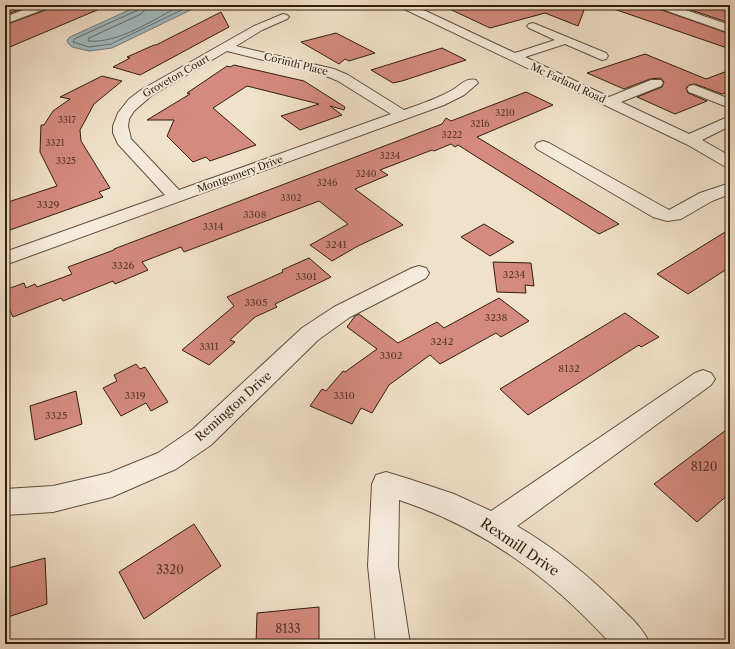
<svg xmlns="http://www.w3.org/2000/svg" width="735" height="649" font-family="'Libre Caslon Text',serif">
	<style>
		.water { fill: #a1bac2; stroke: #747c7a }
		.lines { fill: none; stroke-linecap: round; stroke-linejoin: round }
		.shore { stroke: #696c68; stroke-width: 1 }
		.building { fill: #d48a7e; stroke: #311e0d }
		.minor-casing { stroke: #614f3c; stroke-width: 2 }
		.minor { fill: #f6ecdd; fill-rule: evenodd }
		.labels { text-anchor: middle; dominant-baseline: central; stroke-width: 4; stroke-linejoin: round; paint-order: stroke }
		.far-number-label { font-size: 9px; fill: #5a3929 }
		.far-street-label { font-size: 10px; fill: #311e0d; stroke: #f6ecdd }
		.number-label { font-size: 10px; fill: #5a3929 }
		.street-label { font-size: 12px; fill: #311e0d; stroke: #f6ecdd }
		.near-number-label { font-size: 12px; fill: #5a3929 }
		.near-street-label { font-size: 14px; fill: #311e0d; stroke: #f6ecdd }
	</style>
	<rect width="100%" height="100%" fill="#f1e1ca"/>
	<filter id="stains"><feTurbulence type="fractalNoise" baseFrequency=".005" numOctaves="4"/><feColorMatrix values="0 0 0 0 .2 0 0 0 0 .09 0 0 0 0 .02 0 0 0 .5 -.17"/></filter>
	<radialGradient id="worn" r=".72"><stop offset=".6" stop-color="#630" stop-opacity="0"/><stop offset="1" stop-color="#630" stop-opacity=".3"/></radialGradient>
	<!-- water -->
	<path class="water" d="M140 5H201L112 48 89 51 72 47 68 43 67 40 70 37Z"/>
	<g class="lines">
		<!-- shore -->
		<path class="shore" d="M140 5 138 10 74 39 73 42 89 47 111 44 192 5
			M145 5V10L141 14 89 38 88 41C118 44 155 19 181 5"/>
	</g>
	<!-- building -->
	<path class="building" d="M5 5H32L5 15Z
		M52 5H109L5 49V25L51 8Z
		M441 5H586L578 26 545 13 490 28Z
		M612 5H654L656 8 730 34V49L611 8Z
		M676 5H730V23Z
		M221 12 229 27 140 75 113 67 130 58 127 57 154 45H156Z
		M336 33 375 53 349 61 345 59 339 64 301 42Z
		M442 48 466 60 402 81 393 83 371 70Z
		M645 54 706 79 730 70V91L722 94 695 84 689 85 686 88 688 93 707 101 675 114 637 97 662 87 664 82 661 78 650 79 624 89 587 73Z
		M234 65 304 81 345 107 344 110 330 106 342 115 300 130 281 116 319 104 247 86 213 108 256 145 210 161 206 157 193 162 167 136 174 120H147L190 94 187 93 227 66 230 67Z
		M102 76 122 81 94 104 80 130 81 141 110 188 99 192 103 197 10 230 5 220V203L57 186 40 152 41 125H44L53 111 70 99 60 97Z
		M526 92 553 105 477 137 619 224 599 234 458 145 455 147 451 144 434 151 432 150 380 170 388 175 355 189 403 225 358 246 332 261 310 245 348 224 319 201 184 252 181 247 142 262 148 270 115 284 113 281 63 301 61 298 13 317 5 301V290L24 283 26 288 35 284 37 287 72 274 68 267 114 250V249L442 124 446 118 451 121Z
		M484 224 514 242 490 256 461 237Z
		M730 229V267L688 294 657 274Z
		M309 258 331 277 275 304 277 307 255 317 230 340 235 342 209 365 182 350 234 306 227 297 283 272 282 270Z
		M493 262 531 263 534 286 525 285 526 293 497 292Z
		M499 298 529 321 501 337 496 333 440 364 430 355 389 385 372 413 361 408 352 424 310 406 322 389 326 391 343 371 345 372 377 349 347 327 355 316 359 314 398 343 437 322 444 328Z
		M625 313 659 337 641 347 639 345 528 415 500 389Z
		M136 364 140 369 145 367 168 402 151 411 146 403 121 416 103 388 117 381 114 375Z
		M76 391 82 424 35 440 30 406Z
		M730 427V493L697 522 654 484Z
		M194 524 221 566 144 619 119 572Z
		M45 558 47 604 5 618V569Z
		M319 607V643L256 644 257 613Z"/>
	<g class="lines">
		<!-- minor casing -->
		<g class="minor-casing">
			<path id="minor" d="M36 5H51L50 7 5 24V17Z
				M399 5H413L515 53 555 40 529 28 527 26 529 24 533 23 606 53 608 56 606 59 602 60 565 44 525 57 609 97 651 80H661L663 83 661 86 621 102 689 134 730 116V126L702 140 730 156V168L724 166 688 145 400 7Z
				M655 5H671L730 25V33L656 7Z
				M283 14 287 15 289 17 287 19 262 30 236 46 334 69 348 75 404 110C421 104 439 98 454 89 462 84 466 78 476 80L478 83 464 95 444 105 5 265V252L165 195 118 144 113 133V126L118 113 129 99 141 90 254 26ZM227 51 324 75 338 81 391 114 179 190 131 139 128 126 129 119 134 111 151 96Z
				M694 85 730 99V108L689 92 687 89 689 86Z
				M543 141 549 143 669 210 700 193 730 183V194L712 201 681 219 667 221 653 217 537 149 535 146 537 143Z
				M419 266 426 268 429 273 426 278 350 317 318 340 211 445 176 469 112 497 53 512 5 515V489L53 486 109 473 158 453 193 429 302 328 334 307 412 268Z
				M703 370 711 373 715 379 711 385 517 526C555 548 588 575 619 606 631 618 643 628 650 644H611C551 578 484 528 399 500L398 566 410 644H376L368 566 372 484 376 475 386 472 409 479 454 494 491 511 695 373Z"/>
		</g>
		<!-- minor -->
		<use href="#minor" class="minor"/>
	</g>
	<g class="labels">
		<!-- far-number labels -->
		<g class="far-number-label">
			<text x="505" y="112">3210</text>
			<text x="67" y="119">3317</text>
			<text x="480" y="123">3216</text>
			<text x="452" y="134">3222</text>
			<text x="55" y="142">3321</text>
			<text x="390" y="155">3234</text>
			<text x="66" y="160">3325</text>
			<text x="366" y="173">3240</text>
			<text x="327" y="182">3246</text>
			<text x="291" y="197">3302</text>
		</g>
		<!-- far-street labels -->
		<g class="far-street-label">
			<text transform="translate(296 64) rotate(14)">Corinth Place</text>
			<text transform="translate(176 76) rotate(-30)">Groveton Court</text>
			<text transform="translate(568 83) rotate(25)">Mc Farland Road</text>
			<text transform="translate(240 174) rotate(-20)">Montgomery Drive</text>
		</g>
		<!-- number labels -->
		<g class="number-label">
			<text x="48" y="204">3329</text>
			<text x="255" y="214">3308</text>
			<text x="213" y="226">3314</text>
			<text x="336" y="244">3241</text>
			<text x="123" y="265">3326</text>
			<text x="514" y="274">3234</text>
			<text x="306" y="276">3301</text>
			<text x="256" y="302">3305</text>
			<text x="496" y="317">3238</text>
			<text x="442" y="341">3242</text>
			<text x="209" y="346">3311</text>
			<text x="391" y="355">3302</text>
			<text x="569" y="368">8132</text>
			<text x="135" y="395">3319</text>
			<text x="344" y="395">3310</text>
			<text x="56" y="415">3325</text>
		</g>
		<!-- street labels -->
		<g class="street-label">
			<text transform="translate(233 406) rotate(-42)">Remington Drive</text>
		</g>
		<!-- near-number labels -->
		<g class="near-number-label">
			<text x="704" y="466">8120</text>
			<text x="170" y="569">3320</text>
			<text x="288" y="628">8133</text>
		</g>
		<!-- near-street labels -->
		<g class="near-street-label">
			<text transform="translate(520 547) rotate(34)">Rexmill Drive</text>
		</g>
	</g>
	<!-- margin -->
	<rect width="735" height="649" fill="none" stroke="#f1e1ca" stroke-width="20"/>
	<rect x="6" y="6" width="723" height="637" fill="none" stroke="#311e0d" stroke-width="2"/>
	<rect x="10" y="10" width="715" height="629" fill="none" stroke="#311e0d"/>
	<rect width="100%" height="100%" filter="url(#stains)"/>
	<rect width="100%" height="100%" fill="url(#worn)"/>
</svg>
